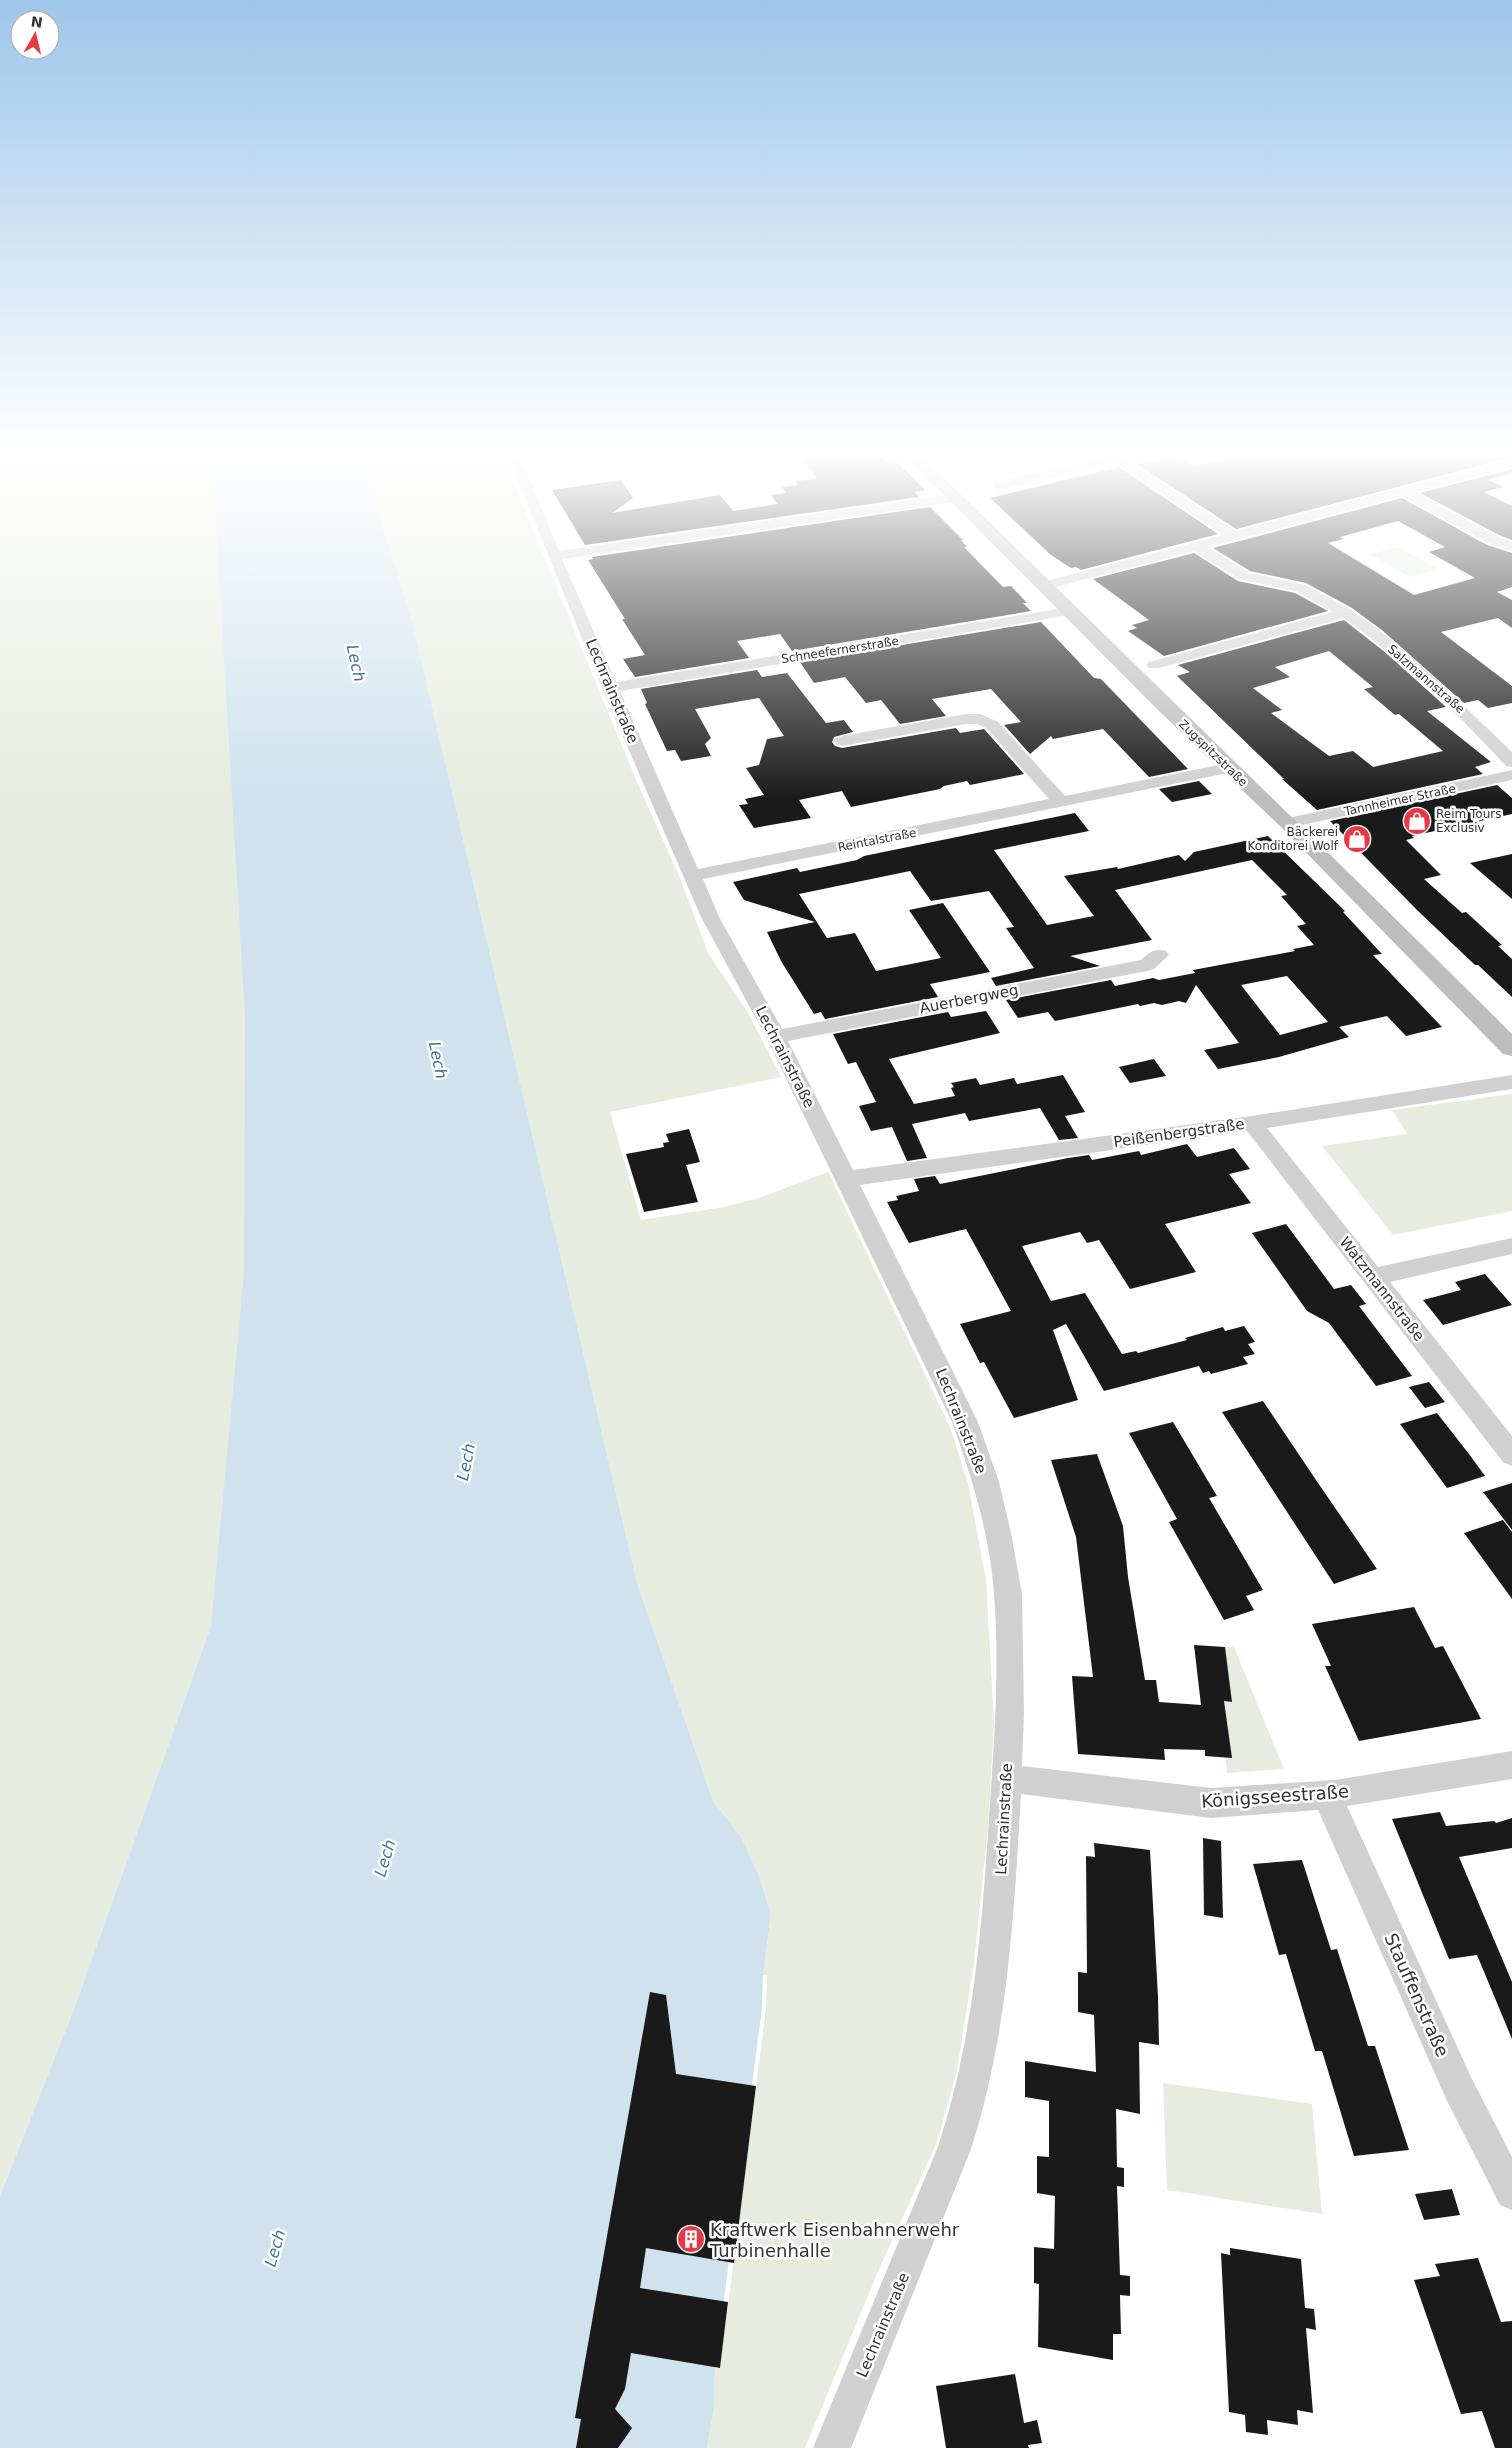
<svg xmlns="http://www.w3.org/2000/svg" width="1512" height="2448" font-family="'DejaVu Sans',sans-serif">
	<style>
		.green { fill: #e6ecdf }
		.water { fill: #cfe2ee }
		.building { fill: #1a1a1a; fill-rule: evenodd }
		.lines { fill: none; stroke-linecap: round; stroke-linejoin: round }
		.street { fill: #d0d0d0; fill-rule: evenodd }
		.secondary { fill: #bdbdbd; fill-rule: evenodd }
		.labels { text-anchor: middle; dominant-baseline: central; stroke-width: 5; stroke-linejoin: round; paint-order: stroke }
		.far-street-label { font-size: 12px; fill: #333; stroke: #fff }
		.far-poi-label { font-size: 12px; fill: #333; stroke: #fff; text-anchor: start }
		.street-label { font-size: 15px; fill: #333; stroke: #fff }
		.water-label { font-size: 16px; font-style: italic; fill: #3f7597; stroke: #fff }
		.near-street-label { font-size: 18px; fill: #333; stroke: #fff }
		.near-poi-label { font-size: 18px; fill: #333; stroke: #fff; text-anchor: start }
	</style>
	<rect width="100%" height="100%" fill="#fff"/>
	<!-- green -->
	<path class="green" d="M0 458H213L276 1324 211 1626 74 2009 0 2196Z
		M362 458H503L637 782 680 878 708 953 748 1013 781 1077 610 1112 641 1220 724 1207 759 1198 828 1172 950 1427 968 1483 986 1580 994 1722 988 1828 974 1962 957 2071 937 2142 877 2274 805 2448H707L714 2408 715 2368H720L766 2008 767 1975H763L771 1914 759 1876 741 1837 713 1801 637 1583 413 625Z
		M1398 547 1438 569 1410 577 1370 554Z
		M1512 1094V1211L1393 1235 1322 1146 1407 1134 1392 1110Z
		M1225 1647H1234L1284 1769 1227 1773 1221 1701 1232 1702Z
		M1163 2083 1312 2104 1322 2214 1167 2190Z"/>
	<!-- water -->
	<path class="water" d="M212 458H362L413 625 637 1583 713 1801 741 1837 759 1876 771 1914 763 1975 762 2008 715 2368 714 2408 707 2448H0V2196L74 2009 211 1626 244 1273 245 1015Z"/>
	<!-- building -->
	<path class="building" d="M802 458H883L887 462 896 461 925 490 914 492 919 497 585 545 552 490 621 480 633 498 612 513 720 495 733 511 778 504 771 495 786 493 782 487 798 485 795 481 817 479Z
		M1169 458H1181L1193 466 1235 458H1509L1236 529 1137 464Z
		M1119 467 1218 534 1081 570 1076 567 1071 568 1051 555 990 498Z
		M1512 469V473L1488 480 1503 487 1484 492 1512 506V540L1499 535 1420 493Z
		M1402 498 1487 545 1512 553V587L1497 592 1512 600V628L1498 618 1441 632 1512 686V703L1488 708 1478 700 1464 703 1383 631 1352 608 1306 583 1250 571 1213 548ZM1398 521 1445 547 1429 552 1475 578 1414 595 1328 543 1344 539 1340 537Z
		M930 507 963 540H961L967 547H964L1003 587 1011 586 1027 603H1023L1031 611 792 651 780 634 737 641 749 658 635 677 623 659 645 655 622 619H625L588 560 593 559 592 557Z
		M1194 553 1238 581 1295 593 1328 611 1164 656 1128 631 1137 628 1132 625 1149 620 1093 579Z
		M1344 620 1386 653 1446 707 1427 711 1491 762 1475 767 1483 774 1317 810 1282 779H1284L1177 676 1190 672 1178 665ZM1329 651 1373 687 1364 689 1395 715 1399 714 1443 751 1373 767 1353 751 1329 756 1271 713 1282 710 1253 688 1290 677 1275 667Z
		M1041 622 1094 678 1101 679 1188 769 1149 777 1103 729 1053 739 1051 736 1030 754 1004 725 1021 722 991 689 932 699 946 716 900 724 881 700 866 703 845 677 814 683 800 662Z
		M757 670 762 677 787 673 826 723 844 720 853 732 834 737 832 742 835 746 842 748 956 728 960 733 984 729 1024 774 970 785 967 781 944 786 940 789 851 807 842 791 799 800 811 818 754 828 739 805 748 804 745 799 764 795 746 768 759 765 767 739 784 736 759 698 695 709 711 738 705 744 711 756 681 761 675 750 667 751 645 704 647 703 641 689Z
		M1199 781 1212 794 1172 802 1159 789Z
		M1497 785 1512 798V814L1412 836 1414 838 1406 840 1441 875 1424 879 1462 913 1466 912 1502 945 1498 946 1512 959V997L1478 965H1475L1417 910 1330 821Z
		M1075 813 1089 831 994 850 1047 925 1094 916 1064 876 1117 867 1118 869 1179 855 1185 861 1194 852 1268 836 1345 911 1343 912 1382 954 1373 955 1442 1027 1406 1036 1387 1016 1339 1027 1349 1037 1279 1057 1218 1069 1204 1050 1239 1043 1196 985 1186 1003 1179 1001 1162 1005 1154 1003 1140 1006 1138 1004 1055 1021 1048 1012 1018 1018 1006 1000 1111 980 1115 986 1153 978 1159 980 1195 973 1193 970 1295 951 1293 949 1314 945 1297 926 1306 924 1281 896 1287 895 1252 860 1115 890 1152 940 1070 956 1100 966 996 986 991 978 1034 968 1006 928 1014 927 989 891 931 901 910 871 799 894 827 938 855 933 876 971 941 958 909 910 943 903 990 972 930 984 938 997 825 1019 821 1012 814 1014 781 961 767 932 815 922 744 900 733 882 797 868 800 872 857 860 864 856ZM1287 976 1328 1022 1280 1035 1241 985Z
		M1512 854V899L1470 863Z
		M986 1011 1000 1033 889 1059 914 1104 955 1096 951 1088 954 1087 951 1083 976 1078 980 1085 1014 1078 1017 1084 1063 1075 1085 1112 1065 1116 1078 1138 1059 1140 1040 1108 969 1121 965 1113 912 1124 927 1158 907 1161 892 1127 871 1131 859 1106 876 1102 856 1062 848 1064 833 1034 948 1012 951 1017Z
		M1154 1059 1166 1076 1130 1083 1119 1067Z
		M689 1129 700 1162 686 1165 698 1202 644 1212 626 1154 664 1147 663 1143 669 1142 666 1134Z
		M1187 1144 1197 1157 1234 1148 1250 1169 1229 1174 1251 1203 1165 1224 1196 1272 1130 1289 1099 1240 1087 1243 1080 1232 1022 1246 1051 1301 1085 1293 1122 1354 1136 1351 1138 1353 1187 1340 1185 1338 1223 1327 1225 1331 1244 1326 1255 1342 1248 1344 1255 1354 1243 1357 1248 1364 1211 1374 1209 1371 1203 1373 1199 1366 1104 1391 1066 1324 1053 1330 1078 1400 1014 1418 984 1362 980 1363 960 1324 1011 1311 966 1229 909 1243 887 1202 898 1200 896 1196 919 1191 914 1179 935 1176 940 1184 1068 1158 1089 1155 1092 1160 1139 1151 1141 1155Z
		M1286 1224 1334 1289 1351 1285 1366 1304 1359 1306 1412 1376 1376 1386 1329 1323 1307 1311 1252 1233Z
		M1485 1274 1512 1305 1443 1325 1423 1300 1461 1290 1455 1282Z
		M1429 1382 1445 1402 1425 1408 1409 1387Z
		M1263 1401 1316 1480 1377 1569 1334 1584 1222 1412Z
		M1437 1413 1469 1454 1485 1476 1447 1488 1400 1424Z
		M1173 1422 1217 1496 1209 1498 1263 1590 1246 1596 1254 1610 1224 1620 1169 1522 1177 1519 1129 1433Z
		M1097 1454 1123 1526 1128 1577 1145 1680H1156L1159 1702 1201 1705 1194 1645 1225 1647 1232 1702 1224 1701 1232 1758 1205 1756V1750L1164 1749 1165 1760 1078 1754 1072 1676 1093 1677 1076 1537 1051 1460Z
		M1512 1483V1530L1483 1492Z
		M1503 1520 1512 1532V1599L1464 1533Z
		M1414 1607 1435 1648 1443 1646 1481 1719 1359 1741 1325 1666H1331L1312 1624Z
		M1440 1812 1446 1826 1494 1821 1496 1823 1512 1818V1848L1459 1857 1512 1982V2039L1477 1955 1449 1959 1392 1819Z
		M1203 1838 1221 1841 1223 1918 1204 1915Z
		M1094 1843 1150 1850 1158 1997 1159 2045 1139 2042 1140 2114 1116 2109 1117 2167 1124 2168V2187L1117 2186 1120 2275 1130 2276V2296L1120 2295 1121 2334H1113V2360L1038 2347 1039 2284 1034 2283V2247L1054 2249 1055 2196 1037 2193V2156L1049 2157V2101L1025 2097V2061L1096 2072 1094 2015 1078 2012V1972L1087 1973 1086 1856 1095 1857Z
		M1302 1860 1331 1950 1337 1949 1368 2046H1375L1409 2150 1354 2156 1322 2051H1315L1286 1954 1279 1955 1253 1864Z
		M650 1992 666 1995 676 2074 756 2086 734 2263 646 2248 640 2288 728 2302 720 2368 631 2353 625 2389 615 2409 632 2428 618 2448H576L581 2419 575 2418Z
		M1452 2189 1460 2215 1424 2220 1415 2194Z
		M1230 2248 1301 2259 1305 2308 1314 2309 1316 2330 1306 2328 1313 2413 1297 2410 1298 2425 1267 2420 1268 2435 1246 2432 1245 2415 1229 2412 1221 2253 1230 2255Z
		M1478 2258 1501 2322 1512 2321V2448H1495L1482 2411 1461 2414 1414 2280 1440 2276 1435 2264Z
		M1015 2374 1024 2423 1037 2420 1042 2443 1028 2445 1029 2448H946L936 2386Z"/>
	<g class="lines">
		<!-- street -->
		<path class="street" d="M509 458H521L559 551 954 494 961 498 954 502 562 559 616 682 1069 607 1076 611 1069 615 620 691 698 869 1049 799 986 728 977 724H966L842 746 836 744 834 741 836 738 842 736 966 714H980L998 722 1065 796 1228 763 1234 764 1236 768 1234 772 1228 773 703 879 719 917 782 1029 1141 960C1149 953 1154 948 1166 951L1169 955 1154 969 1147 971 788 1041 853 1170 1252 1116 1512 1075V1089L1267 1128 1378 1267 1512 1238V1254L1390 1282 1512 1436V1466L1503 1462 1247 1131 860 1185 978 1422 999 1482 1011 1533 1022 1594 1024 1713 1022 1766 1211 1788 1335 1780 1512 1751V1779L1347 1806 1471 2077 1512 2157V2210L1500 2205 1447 2101 1318 1810 1211 1818 1021 1794C1014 1913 1008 2035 971 2149L851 2448H813L937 2149C973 2043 982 1929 989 1817 994 1744 1000 1668 994 1594 990 1535 972 1478 952 1422L766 1037 701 917 602 688Z
			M1099 458H1125L1236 531 1512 459V467L1415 492 1498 537 1512 542V551L1488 543 1402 496 1208 547 1249 573 1306 585 1351 610 1382 632 1432 675 1512 752V767L1506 766C1456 712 1404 661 1344 618L1159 668H1149L1146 665 1149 662 1333 612 1296 591 1239 579 1194 551 1044 590 1039 589 1037 586 1039 583 1223 535 1114 462 999 490 993 486 994 483Z
			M1512 770V780L1288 828 1282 827 1279 823 1282 819 1288 818Z"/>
		<!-- secondary -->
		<path class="secondary" d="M907 458H924C1119 650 1317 840 1512 1034V1056L1503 1054 1281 827 1160 712Z"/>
	</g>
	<!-- sky -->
	<linearGradient id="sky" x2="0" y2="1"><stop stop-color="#9ec6ea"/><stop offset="0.57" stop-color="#fff"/><stop offset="1" stop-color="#fff" stop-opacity="0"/></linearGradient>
	<rect width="1512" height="800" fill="url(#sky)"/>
	<!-- icons -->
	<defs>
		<g id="shop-disc" transform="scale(1.4375)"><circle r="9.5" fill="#e63946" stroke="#fff"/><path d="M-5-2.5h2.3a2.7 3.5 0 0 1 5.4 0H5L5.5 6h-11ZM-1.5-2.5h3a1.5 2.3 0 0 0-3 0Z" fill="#fff"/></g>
		<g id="building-disc" transform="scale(1.4375)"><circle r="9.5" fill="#e63946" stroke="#fff"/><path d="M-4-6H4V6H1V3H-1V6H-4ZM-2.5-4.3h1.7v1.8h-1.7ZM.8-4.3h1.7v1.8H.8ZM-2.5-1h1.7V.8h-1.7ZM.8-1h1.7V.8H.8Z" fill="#fff"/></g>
	</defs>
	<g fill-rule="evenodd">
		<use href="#shop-disc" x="1417" y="821"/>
		<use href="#shop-disc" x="1357" y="839"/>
		<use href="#building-disc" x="691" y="2239"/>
	</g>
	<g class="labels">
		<!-- far-street labels -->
		<g class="far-street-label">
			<text transform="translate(840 650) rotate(-9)">Schneefernerstraße</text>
			<text transform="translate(1426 679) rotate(41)">Salzmannstraße</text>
			<text transform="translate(1213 753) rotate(44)">Zugspitzstraße</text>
			<text transform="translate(1400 800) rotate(-12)">Tannheimer Straße</text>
			<text transform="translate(877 840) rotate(-11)">Reintalstraße</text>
		</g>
		<!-- far-poi labels -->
		<g class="far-poi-label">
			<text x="1436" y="814">Reim Tours<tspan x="1436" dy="14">Exclusiv</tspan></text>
			<text x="1338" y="832" text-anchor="end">Bäckerei<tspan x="1338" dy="14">Konditorei Wolf</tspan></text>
		</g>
		<!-- street labels -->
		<g class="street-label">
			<text transform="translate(612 691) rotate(67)">Lechrainstraße</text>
			<text transform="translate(969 999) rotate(-11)">Auerbergweg</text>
			<text transform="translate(785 1057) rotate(63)">Lechrainstraße</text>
			<text transform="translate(1179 1133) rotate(-8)">Peißenbergstraße</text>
			<text transform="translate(1382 1289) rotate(52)">Watzmannstraße</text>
			<text transform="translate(961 1421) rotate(68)">Lechrainstraße</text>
			<text transform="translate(1004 1819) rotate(-87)">Lechrainstraße</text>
			<text transform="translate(883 2325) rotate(-67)">Lechrainstraße</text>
		</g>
		<!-- water labels -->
		<g class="water-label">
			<text transform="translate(356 663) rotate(77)">Lech</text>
			<text transform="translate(438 1060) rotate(78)">Lech</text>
			<text transform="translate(466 1462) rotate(-79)">Lech</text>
			<text transform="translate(385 1858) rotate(-74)">Lech</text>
			<text transform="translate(275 2248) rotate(-74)">Lech</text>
		</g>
		<!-- near-street labels -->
		<g class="near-street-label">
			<text transform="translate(1275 1796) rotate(-4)">Königsseestraße</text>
			<text transform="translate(1417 1995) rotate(66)">Stauffenstraße</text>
		</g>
		<!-- near-poi labels -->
		<g class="near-poi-label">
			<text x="710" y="2229">Kraftwerk Eisenbahnerwehr<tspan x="710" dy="21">Turbinenhalle</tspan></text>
		</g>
	</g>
	<!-- north arrow -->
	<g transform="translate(35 35) rotate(8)"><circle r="24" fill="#ffffff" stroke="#adadad"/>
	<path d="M0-4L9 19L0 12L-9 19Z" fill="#e63946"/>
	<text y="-8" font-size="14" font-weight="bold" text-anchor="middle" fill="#333333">N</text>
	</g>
</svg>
